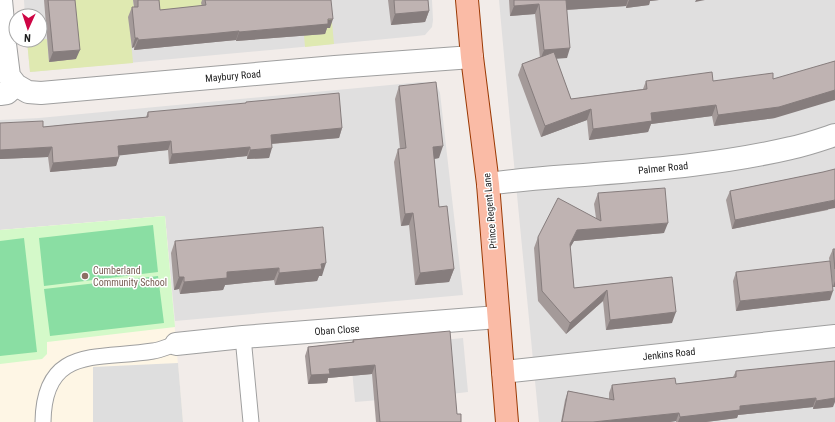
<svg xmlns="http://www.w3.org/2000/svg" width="835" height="422" font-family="'Roboto Condensed',sans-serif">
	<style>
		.residential { fill: #e0dfdf }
		.education { fill: #fef6e5 }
		.grass { fill: #dfe9b1 }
		.park { fill: #d4f9c9 }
		.pitch { fill: #8adea3 }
		.parking { fill: #dedede }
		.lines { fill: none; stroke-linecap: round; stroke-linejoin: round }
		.service-casing { stroke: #9f9f9f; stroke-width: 17 }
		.minor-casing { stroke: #9f9f9f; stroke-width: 24 }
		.primary-casing { stroke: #9b3904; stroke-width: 24 }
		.service { stroke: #fff; stroke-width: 15 }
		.minor { stroke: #fff; stroke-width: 22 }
		.primary { stroke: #fabba6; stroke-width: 22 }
		.wall { fill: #a49a99 }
		.shaded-wall { fill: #867d7d }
		.building { fill: #bfb3b2; stroke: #867d7d }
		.education-dot { fill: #8d6e63; stroke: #fff; stroke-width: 1.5 }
		.labels { text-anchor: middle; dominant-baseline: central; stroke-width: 3; stroke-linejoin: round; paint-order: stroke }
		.street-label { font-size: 10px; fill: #222; stroke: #fff }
		.education-label { font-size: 10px; fill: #785e54; stroke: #fff; text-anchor: start }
	</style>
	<rect width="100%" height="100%" fill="#f2ece9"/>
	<!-- residential -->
	<path class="residential" d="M24 0H432L433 20 432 27 425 35 417 36 281 49 30 72 27 40H40V16H25Z
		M499 0H835V422H539L511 133Z
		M422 82 430 83 437 86 440 93 463 295 175 321 165 216 0 230V120L39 118Z
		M463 338 468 392 451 394 355 402 350 349Z"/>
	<!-- education -->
	<path class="education" d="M165 216 183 422H0V230Z"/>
	<!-- grass -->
	<path class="grass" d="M71 0H133L135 16 129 17 133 63 30 72 27 41 47 39 49 61Z
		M155 0H229L202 15 157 19Z
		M330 0 334 44 305 47 304 35 324 34Z"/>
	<!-- park -->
	<path class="park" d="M165 216 175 327 47 342V354L42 359 0 364V230Z"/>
	<!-- pitch -->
	<path class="pitch" d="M153 225 158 272 44 286 39 238Z
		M24 238 37 352 0 356V241Z
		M158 276 164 323 50 336 44 289Z"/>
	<!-- parking -->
	<path class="parking" d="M178 363 183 422H93V367Z"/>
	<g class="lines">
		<!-- service casing -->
		<g class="service-casing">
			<path id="service" d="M243 337 251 422
				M43 422C44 345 98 360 153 351 161 350 169 346 176 344"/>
		</g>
		<!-- minor casing -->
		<g class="minor-casing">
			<path id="minor" d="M1 0 5 44 9 76 16 85 28 92 41 93 335 67 472 57
				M0 94 7 93 16 85
				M488 184C523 179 559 177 595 174 660 169 727 163 791 148 806 145 820 140 835 135
				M176 344 243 337 498 317
				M503 372 835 336"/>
		</g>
		<!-- primary casing -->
		<g class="primary-casing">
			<path id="primary" d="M467 0 472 57 488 184 507 422"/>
		</g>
		<!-- service -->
		<use href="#service" class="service"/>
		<!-- minor -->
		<use href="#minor" class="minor"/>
		<!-- primary -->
		<use href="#primary" class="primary"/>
	</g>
	<!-- wall -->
	<path class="wall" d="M44 0H75L76 59 49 62Z
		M133 0H159L160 10 202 6 201 3 202 0H205L330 28H327L325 34 236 41V40L205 43 134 50V47L132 48 128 17 132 7H134Z
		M388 0H428L429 11 425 22 391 25Z
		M509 0H659L650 1 649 5 626 8V6L567 10V58H556L571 99 643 89 646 81H713L775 118 714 126 712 116 651 124 648 132 589 140 587 120 541 137 518 75 522 64 540 58 535 14 510 16Z
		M399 86 439 158 434 159 439 207 454 269 449 282 415 285 409 225 401 226 394 162 398 149H400L395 99Z
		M148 112 342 128 339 138 272 144 269 158 247 159V156L169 164 168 150 119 155V157L116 166 50 172 48 157 0 159V123L43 127 73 124 146 117Z
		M823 172 828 210 732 229 726 200 730 191Z
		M598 193 664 233 574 241 570 247 574 288 672 277V323L606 330 603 301 566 334 538 301 534 248 538 237 596 218 594 204Z
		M175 241 322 276H319L317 281 275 285 274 280 225 285 223 290 180 294 179 289 174 290 171 253Z
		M833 249H835V287H833L829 258Z
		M736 272 830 300 736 311 733 281Z
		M353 340 457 414 461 422H376L372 374 328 378 327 383 308 384 305 356 308 347 352 342Z
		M835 361 833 407 813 409V407L738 415 737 418 706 422H676V421L670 422H561L565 400 568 391 609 399V393L612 385 676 384 733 377 736 371Z"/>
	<!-- shaded-wall -->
	<path class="shaded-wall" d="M566 0H628L626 6 563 10Z
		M629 0H659L650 1 649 5 626 8Z
		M696 0H705L695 2Z
		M539 4 535 14 510 16 514 6Z
		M429 11 425 22 391 25 395 14Z
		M333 19 330 28H327L325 34 236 41 239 32Z
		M239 31 236 40 134 50 138 40Z
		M135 38H138L134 47 132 48Z
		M570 48 567 58 540 60 544 50Z
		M80 50 76 59 49 62 53 52Z
		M835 90V100L775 118 714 126 718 115Z
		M716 105 712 116 651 124 648 132 589 140 593 129 651 113Z
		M591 109 587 120 541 137 545 126Z
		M342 128 339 138 268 144 271 135Z
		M171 141 168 150 115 156 118 146Z
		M443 146 439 158 428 160 433 147Z
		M52 147 48 157 0 159V150Z
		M250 147 247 156 169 164 172 154Z
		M272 148 269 158 247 159 250 150Z
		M119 157 116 166 50 172 53 163Z
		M835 200V208L732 229 735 220Z
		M413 213 409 225 401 226 405 214Z
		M668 223 664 233 574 241 566 255 570 244 577 230Z
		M326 263 322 276H319L317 281 275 285 279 273 321 264Z
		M279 268 274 280 225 285 223 290 180 294 184 282 227 272Z
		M454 269 449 282 415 285 420 273Z
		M179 277H184L179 289 174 290Z
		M835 281V287H833Z
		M607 290 603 301 566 334 570 323Z
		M833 291 830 300 736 311 740 301Z
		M676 312 672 323 606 330 610 320Z
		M375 365 372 374 328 378 327 383 308 384 311 375 329 369Z
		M816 398 813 407 738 415 737 418 706 422H678L680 417 740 406Z
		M835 398V402L833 407 813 409 816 401Z
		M679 413 676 421 670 422H593Z"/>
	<!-- building -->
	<path class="building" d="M48 0H75L80 50 53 52Z
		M138 0H159L160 10 206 5 205 0H331L333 19H328V24L239 32V31L209 34 138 40V38H135L132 7H138Z
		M394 0H428L429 11 395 14Z
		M514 0H566L570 48 544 50 539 4 514 6Z
		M554 52 571 99 647 89 646 81 712 72 713 81 773 73V79L835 61V90L779 107 718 115 716 105 651 113 652 121 593 129 591 109 545 126 522 64Z
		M436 82 443 146 433 147 439 207 447 206 454 269 420 273 413 213 405 214 398 149 406 148 399 86Z
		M339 93 342 128 271 135 272 148 250 150V147L172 154 171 141 118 146 119 157 53 163 52 147 0 150V123L43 121V127L73 124 148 117V112L246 103V102L268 100Z
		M835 169V200L735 220 730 191 823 172Z
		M665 188 668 223 577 230 570 244 574 288 672 277 676 312 610 320 607 290 570 323 542 291 538 237 558 198 601 221 598 193Z
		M323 227 326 263 321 264 322 269 279 273V268L227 272V278L184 282V277H179L175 241Z
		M833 249H835V269Z
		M830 261 833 291 740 301 736 272Z
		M450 331 457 414H461V422H380L375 365 329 369 330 374 311 375 308 347 354 342 353 340Z
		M835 361V398L816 401V398L740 406V410L680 417 679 413 593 422H562L568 391 614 400 612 385 675 378 676 384 736 377V371Z"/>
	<!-- markers -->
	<circle class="education-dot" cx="85" cy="276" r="4"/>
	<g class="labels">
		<!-- street labels -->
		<g class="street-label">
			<text transform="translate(233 76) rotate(-5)">Maybury Road</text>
			<text transform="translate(663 168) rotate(-6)">Palmer Road</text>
			<text transform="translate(490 211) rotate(-95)">Prince Regent Lane</text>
			<text transform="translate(337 330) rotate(-4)">Oban Close</text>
			<text transform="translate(669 354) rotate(-6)">Jenkins Road</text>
		</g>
		<!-- education labels -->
		<g class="education-label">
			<text x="93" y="270">Cumberland<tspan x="93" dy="12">Community School</tspan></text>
		</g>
	</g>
	<!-- north arrow -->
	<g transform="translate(28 28) rotate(183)"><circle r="19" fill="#ffffff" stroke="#a7a7a7"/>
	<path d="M0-3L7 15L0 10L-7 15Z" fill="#ce0545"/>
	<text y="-6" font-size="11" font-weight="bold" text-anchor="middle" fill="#222222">N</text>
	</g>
</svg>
